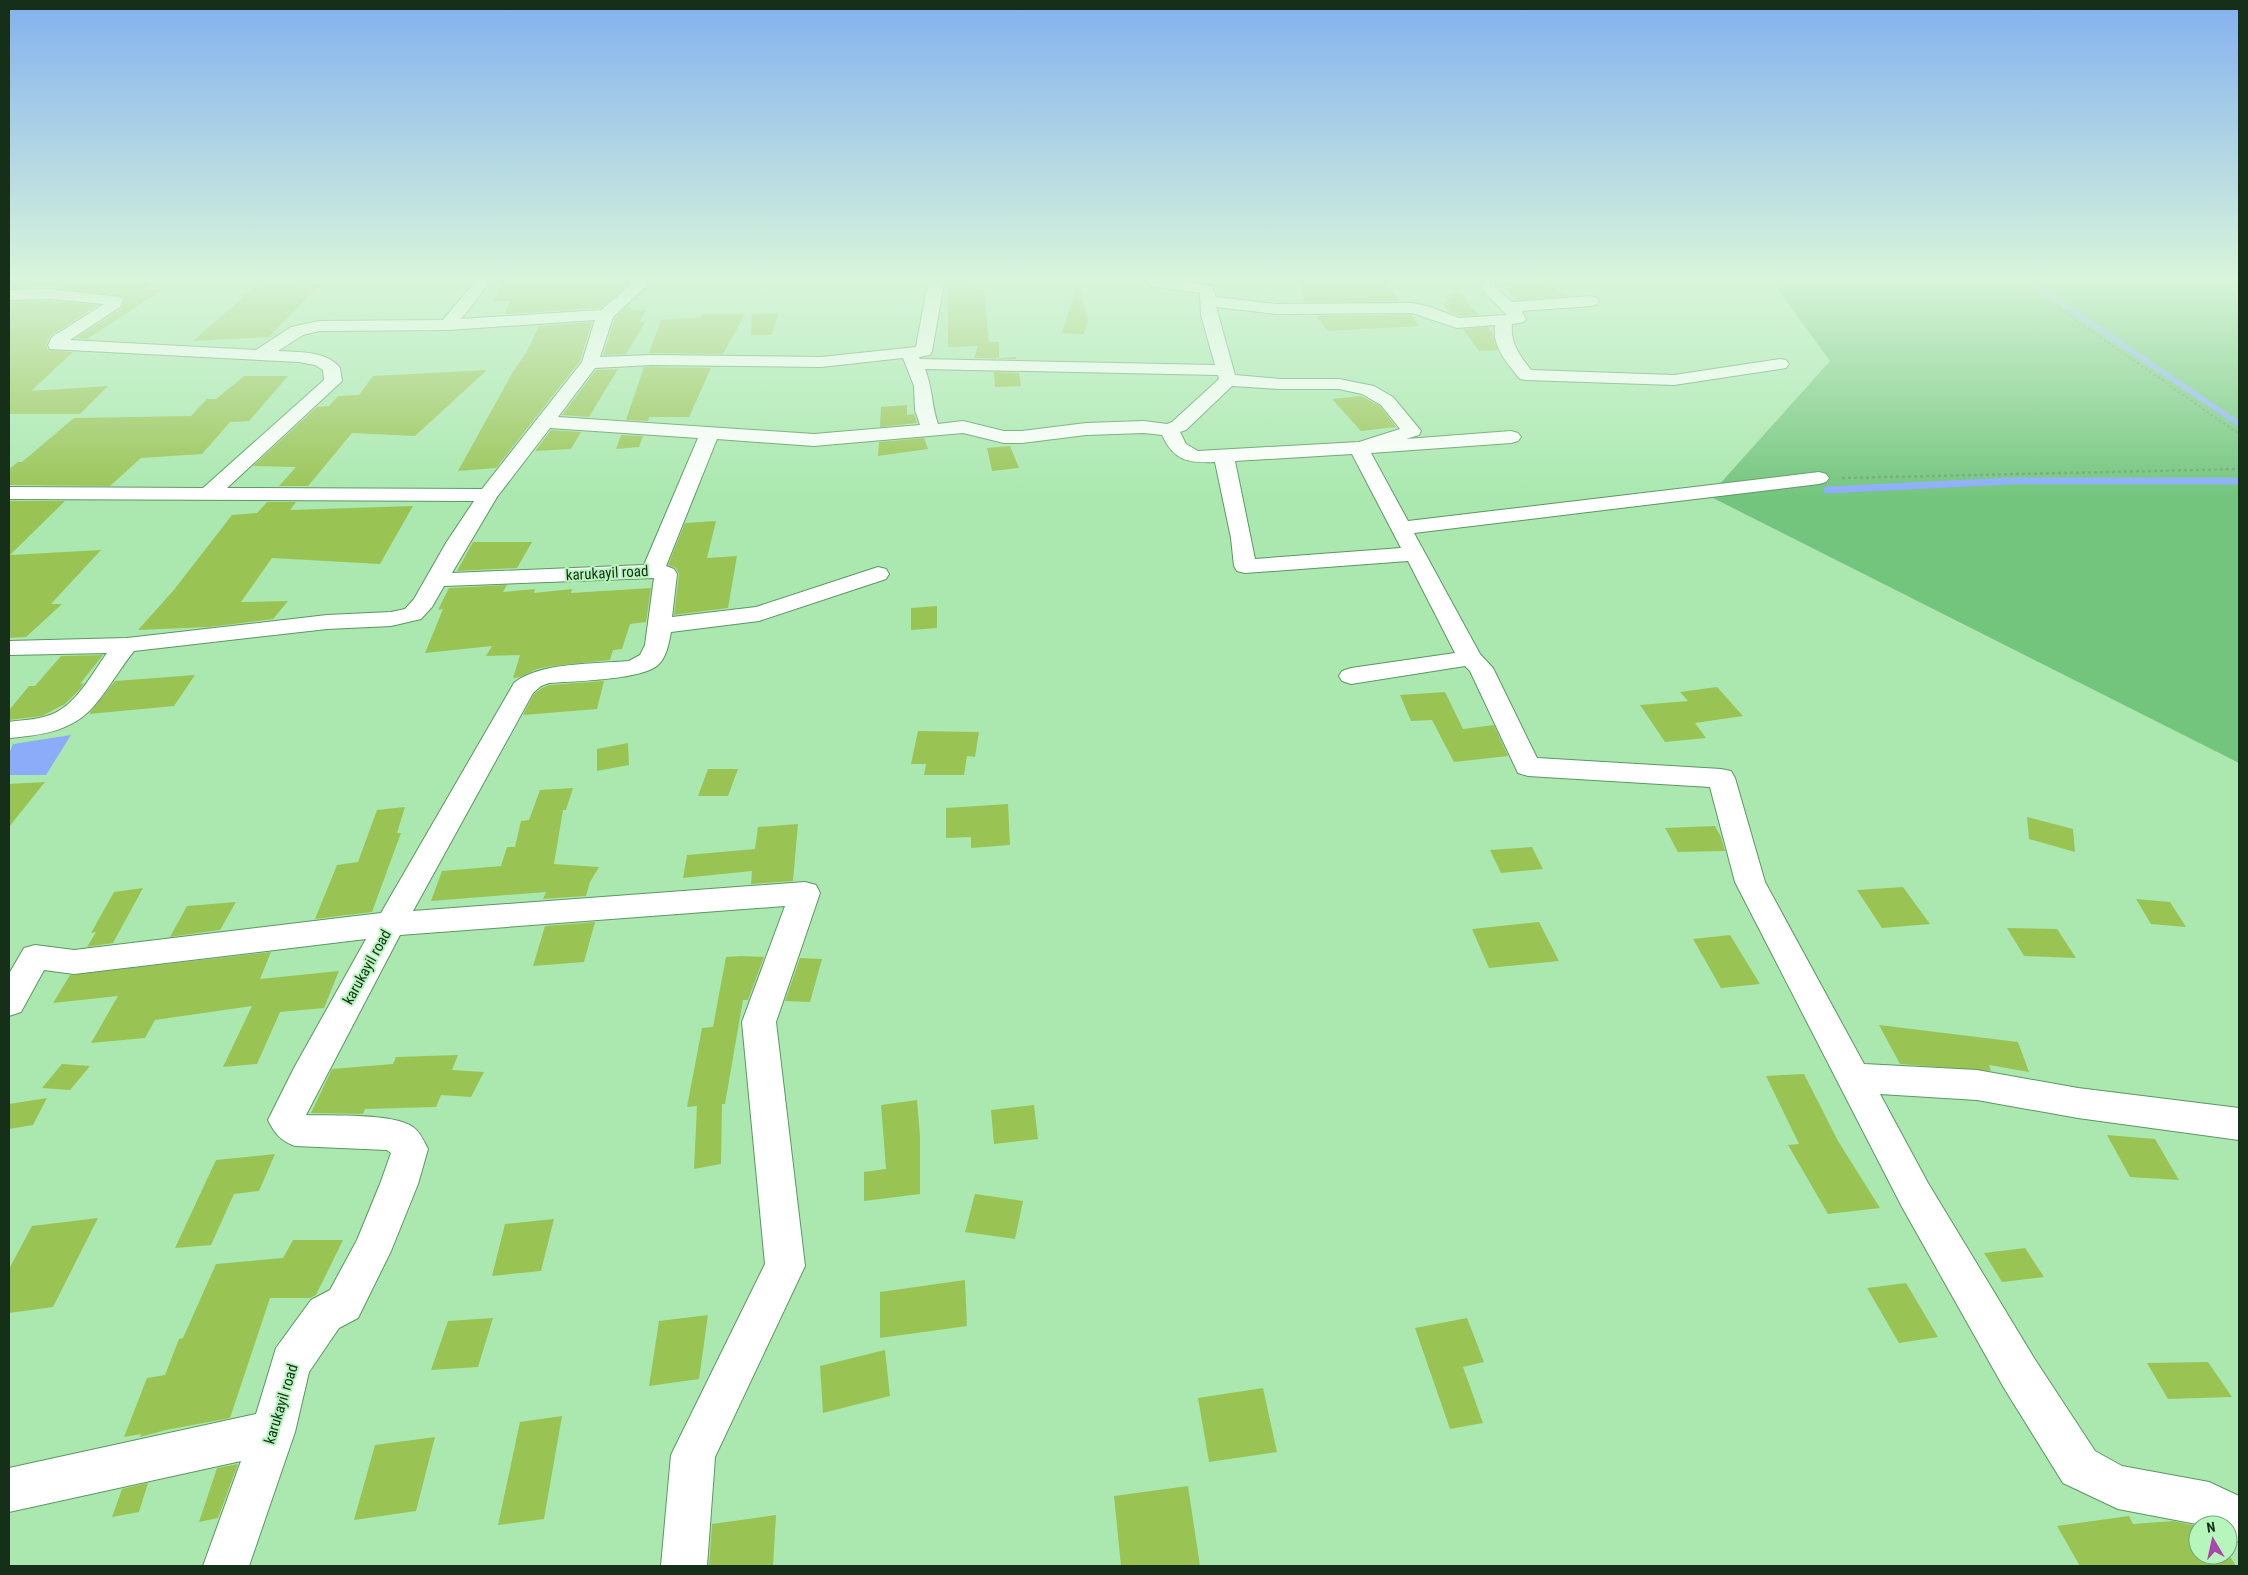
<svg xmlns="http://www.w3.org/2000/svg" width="2248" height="1575" font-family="'Roboto Condensed',sans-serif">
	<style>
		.green { fill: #73c57d }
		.water { fill: #8cacfa }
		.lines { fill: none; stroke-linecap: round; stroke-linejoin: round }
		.stream-far1 { stroke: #8cacfa; stroke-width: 5.5 }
		.stream { stroke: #8cacfa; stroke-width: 7 }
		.building { fill: #99c454 }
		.minor-casing { stroke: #5b9762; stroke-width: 2 }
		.path-far1 { stroke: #74a579; stroke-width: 2; stroke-dasharray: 2.5 2.5; stroke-linecap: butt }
		.path { stroke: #74a579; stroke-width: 2.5; stroke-dasharray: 3 3; stroke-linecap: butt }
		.minor { fill: #fff; fill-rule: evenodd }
		.labels { text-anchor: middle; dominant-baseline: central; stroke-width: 4; stroke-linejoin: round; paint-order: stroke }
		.street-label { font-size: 15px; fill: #162f19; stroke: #b6f5bc }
	</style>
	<rect width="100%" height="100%" fill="#aae8af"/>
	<!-- green -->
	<path class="green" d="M1769 277H2170L2239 280V763L1709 496 1830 361Z"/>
	<!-- water -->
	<path class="water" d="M71 735 46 775H9V754L13 744Z"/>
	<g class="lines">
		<!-- stream-far1 -->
		<path class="stream-far1" d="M2023 277 2239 424"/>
		<!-- stream -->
		<path class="stream" d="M1827 490 2010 481H2239"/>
	</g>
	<!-- building -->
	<path class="building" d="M116 277H158L143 290H162L87 339 76 338 121 309 125 301 123 296 51 287 9 288V285H26L30 282Z
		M266 277H305L299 283 322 282 269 337 193 341Z
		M505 277H599L597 279 633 281 600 308 505 314 510 301H494Z
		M1299 277H1381L1400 301 1306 302 1303 298Z
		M1496 277H1544L1564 296 1517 300Z
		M1078 282 1088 320 1084 334 1062 333Z
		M970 284V291L984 290 989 342H999V358L1016 357V359L974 358 978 346 948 347V285Z
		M1458 291 1478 315 1459 316 1450 312 1443 304Z
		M51 301 98 305 50 336 46 344 48 350 73 352 31 391 108 386 80 414H9V302Z
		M626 307H632L631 310H646L640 322H645L626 354 603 355 615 318Z
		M779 313 771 335H751L752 314Z
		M702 314H745L723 354 649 353 661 320 700 317Z
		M1411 315 1419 326 1328 331 1316 316Z
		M592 322 580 361 496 468 458 471 514 370 526 353 539 326Z
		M1488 327 1493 334 1497 350 1479 351 1463 329Z
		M644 367 711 368 689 417H649L648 421 626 420Z
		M618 369 589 417 562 415 596 370Z
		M487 370 415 436 352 433 308 486H279L296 467 253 466 317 407 329 406 338 396 359 395 373 376Z
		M994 372 1019 373 1021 386 995 387Z
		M244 376H288L249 421 230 422 202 454 141 458 110 486 9 485V469L18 462H22L74 418 191 416 207 399H216Z
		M1361 396 1380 406 1396 427 1361 431 1332 399Z
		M907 405V415L914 414 917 423 880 427 881 407Z
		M551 430 581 432 571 449 535 451Z
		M621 435 643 436 639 447 616 449Z
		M924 438 928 449 878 456 879 442Z
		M1010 446 1019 468 992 471 987 448Z
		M9 501H65L10 555 101 550 51 604H62L26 637 9 638Z
		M267 502H296L290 510 413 506 380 564 272 558 241 602 288 601 273 619 209 627 138 630 173 591 232 515 257 513Z
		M716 521 707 558 737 556 728 608 674 615 679 574 676 568 668 565 685 523Z
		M473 542H532L517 568 457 571Z
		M507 585 503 592 535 589 534 593 572 589 571 593 651 588 646 622 630 624 622 649 613 650 610 660 552 666 537 669 520 677 513 678 520 655 486 656 492 646 425 653 443 609 438 610 449 588Z
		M937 606V628L911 630V608Z
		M103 655 80 684 84 683 80 689 65 704 42 716 9 720V710L29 686H35L61 656Z
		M195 675 174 706 89 714 115 681Z
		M604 681 597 709 523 715 534 694 542 688 549 685Z
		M1717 687 1743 716 1695 723 1706 738 1665 742 1640 705 1688 701 1680 692Z
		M1445 692 1463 729 1494 725 1508 756 1454 762 1432 720 1411 721 1400 695Z
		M918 731 979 732 975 757 967 756 964 775H924L926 764H911Z
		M628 743 629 765 597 771V749Z
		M708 769H738L728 796H698Z
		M45 782 9 827V784Z
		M573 788 566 810H563L554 864 599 867 590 882 586 896 543 899 546 892 431 901 442 871 501 866 507 847H515L521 821 529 820 540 790Z
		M1008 804 1010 845 971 848V837L946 838V808Z
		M405 807 397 833H401L372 912 315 919 337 865 358 862 377 810Z
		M2027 817 2073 829 2075 852 2029 839Z
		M798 824 793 881 751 884 752 871 683 878 687 855 755 849 758 827Z
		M1715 826 1721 837 1725 851 1678 852 1665 828Z
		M1532 847 1543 869 1501 873 1490 850Z
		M1903 887 1930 924 1882 928 1857 890Z
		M143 888 113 943 87 947 96 932 91 933 114 892Z
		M2136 899 2170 902 2186 927 2151 924Z
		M236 902 220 930 170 937 187 906Z
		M595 922 584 962 533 966 545 926Z
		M1539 922 1559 961 1489 968 1472 929Z
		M2007 928 2057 929 2076 958 2024 956Z
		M1730 935 1760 984 1721 988 1693 939Z
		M271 952 260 979 339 971 324 1008 280 1012 257 1064 223 1067 252 1006 155 1020 145 1038 91 1043 118 996 53 1003 70 975Z
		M741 956 764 957 748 1000H743L725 1104H722L721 1164 694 1169 697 1106 687 1107 702 1028 713 1027 726 957Z
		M800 958 822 959 810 1002 785 1001Z
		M1879 1025 2018 1042 2029 1072 1989 1065 1991 1071 1900 1064Z
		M458 1055 452 1070 484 1072 471 1097 441 1095 436 1107 365 1109 363 1114 311 1113 332 1069 393 1064 396 1057Z
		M62 1064 90 1066 70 1090 42 1088Z
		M1804 1074 1838 1141 1880 1208 1828 1214 1788 1145 1799 1144 1766 1076Z
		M47 1098 33 1125 9 1129V1104Z
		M917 1100 920 1136V1194L864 1201V1172L886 1169 881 1105Z
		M1034 1105 1038 1139 994 1144 991 1110Z
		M2107 1135 2155 1139 2179 1180 2130 1177Z
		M275 1154 259 1191 234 1194 211 1245 175 1248 216 1160Z
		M975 1194 1023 1201 1015 1239 965 1232Z
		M98 1218 53 1307 9 1313V1269L32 1226Z
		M554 1219 541 1271 492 1276 505 1224Z
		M293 1240H343L316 1295 310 1298H270L230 1418 166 1430 140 1437 141 1434 124 1437 147 1378 165 1375 179 1339 183 1338 216 1264 283 1258Z
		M2025 1248 2044 1277 2002 1282 1984 1253Z
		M965 1280 967 1326 880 1338V1292Z
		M1906 1283 1938 1337 1899 1343 1867 1288Z
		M708 1315 699 1379 649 1386 659 1321Z
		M493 1318 478 1367 431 1370 448 1321Z
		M1467 1318 1484 1362 1463 1367 1483 1423 1450 1429 1415 1328Z
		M885 1350 890 1396 823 1413 820 1366Z
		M2208 1362 2232 1397 2168 1399 2147 1363Z
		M1263 1388 1277 1452 1209 1462 1198 1398Z
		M562 1416 544 1519 498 1525 520 1422Z
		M435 1437 416 1511 354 1520 375 1445Z
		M238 1464 218 1518 199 1522 217 1468Z
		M148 1483 139 1512 112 1517 122 1489Z
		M1188 1486 1200 1566H1121L1114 1496Z
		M776 1515 773 1566H709L712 1524Z
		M2129 1516 2133 1524 2173 1521 2198 1526V1555H2228V1553L2236 1566H2080L2057 1526Z"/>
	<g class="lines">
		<!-- minor casing -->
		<g class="minor-casing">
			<path id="minor" d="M479 277H494L461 319 601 310 640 277H656L613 317 600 357 651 355 821 357 916 347 929 277H945L932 351 930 355 919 357 920 359 1215 365 1201 315 1200 293 1151 286 1140 277H1158L1212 286 1216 297 1277 304 1412 303 1430 307 1459 318 1507 315 1483 291 1478 277H1494L1495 287 1512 302 1591 296 1597 298 1599 301 1597 304 1591 306 1522 311 1526 319 1524 322 1512 324C1510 343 1520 356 1531 370L1674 375 1780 359 1786 360 1789 364 1786 368 1780 369 1674 385 1526 380 1520 379C1507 363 1492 347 1495 325L1457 328 1412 313 1277 314 1216 307 1235 375 1280 379H1339L1374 386 1393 397 1421 431 1419 435 1406 439 1511 431 1518 433 1521 437 1518 441 1511 443 1371 453 1408 521 1819 472 1826 474 1829 478 1826 482 1819 484 1414 533 1480 654 1493 668 1537 758 1721 769 1731 771 1735 778 1765 882 1864 1064 1977 1070 2078 1088 2239 1108V1140L2078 1118 1977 1100 1880 1094 1928 1183 2034 1358 2095 1451 2122 1466 2209 1482 2239 1496V1542L2228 1538V1525H2202L2118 1509 2063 1483 2004 1388 1902 1207 1735 882 1710 787 1528 776 1518 773 1470 671 1465 666 1351 684 1342 681 1339 676 1342 671 1351 668 1455 653 1408 561 1245 573 1237 571 1234 566 1231 538 1215 462C1188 463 1174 461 1162 435L1144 433 1086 435 1022 443H1004L963 433 814 446 717 439 666 566 674 569 677 574 672 617 756 607 878 567 886 569 889 574 886 579 759 621 671 632C669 642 667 656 659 664 644 680 574 681 549 683L541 686 533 693 413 911 805 882 816 885 820 893 776 1022 805 1266 715 1457 707 1566H661L671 1455 765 1264 742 1022 785 906 400 935 306 1115C332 1116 393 1113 413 1127 420 1132 424 1141 428 1149L418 1184 391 1251 358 1318 339 1328 309 1372 295 1432 249 1566H203L241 1461 9 1512V1468L256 1414 276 1348 311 1300 330 1290 357 1240 380 1184 391 1153 387 1150 295 1146C281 1141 275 1134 268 1120L294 1068 366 939 74 974 44 970 21 1012 9 1016V974L24 948 35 945 74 950 381 913 514 683C539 662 596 664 629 661L640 655 645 645 654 578 444 586 432 607 421 619 391 626 327 629 134 651C121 667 111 685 98 701 76 731 43 735 9 738V722C21 720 35 720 47 716 75 708 91 675 107 653L9 655V641L127 638 327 615 391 612 405 609 414 599 446 543 474 501 9 499V487L203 488 324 380 323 370 315 365 299 362 50 349 48 345 52 337 104 304 51 299 9 300V290L51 289 121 297 123 300 120 307 70 340 256 350 291 327 319 321 443 320ZM595 320 582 362 482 489 227 488 342 381 340 368C328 351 297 352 278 351L303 335 319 331 448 330ZM903 358 914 386 915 410 920 425 814 434 558 417 595 368 651 365 821 367ZM925 369 1218 375 1219 379 1172 422 1167 424 1144 421 1086 423 1022 431H1004L963 421 938 424C931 404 933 389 925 369ZM1232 386 1280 389H1339L1362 394 1381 405 1400 429 1359 442 1198 451 1186 444 1180 432 1186 430ZM550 428 698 438 644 565 452 573 497 497ZM1352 454 1401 548 1255 559 1235 461Z"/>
		</g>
		<!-- path-far1 -->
		<path class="path-far1" d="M2014 277 2239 434"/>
		<!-- path -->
		<path class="path" d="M1842 478 2239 469"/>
		<!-- minor -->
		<use href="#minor" class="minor"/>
	</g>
	<!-- sky -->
	<linearGradient id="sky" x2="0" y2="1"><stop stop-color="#83b1ef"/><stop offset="0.56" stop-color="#d9f5db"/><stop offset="1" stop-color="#d9f5db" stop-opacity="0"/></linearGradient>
	<rect width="2248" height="498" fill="url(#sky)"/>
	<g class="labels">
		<!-- street labels -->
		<g class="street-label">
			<text transform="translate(607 573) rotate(-3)">karukayil road</text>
			<text transform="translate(367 967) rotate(-61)">karukayil road</text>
			<text transform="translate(281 1404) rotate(-73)">karukayil road</text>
		</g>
	</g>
	<!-- border -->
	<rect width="2248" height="1575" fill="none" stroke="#162f19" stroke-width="20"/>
	<!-- north arrow -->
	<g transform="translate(2213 1540) rotate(351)"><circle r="24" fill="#b6f5bc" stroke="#76a67b"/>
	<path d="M0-4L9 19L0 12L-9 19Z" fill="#a945ab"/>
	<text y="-8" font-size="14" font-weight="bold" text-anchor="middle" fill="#162f19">N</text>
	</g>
</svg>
